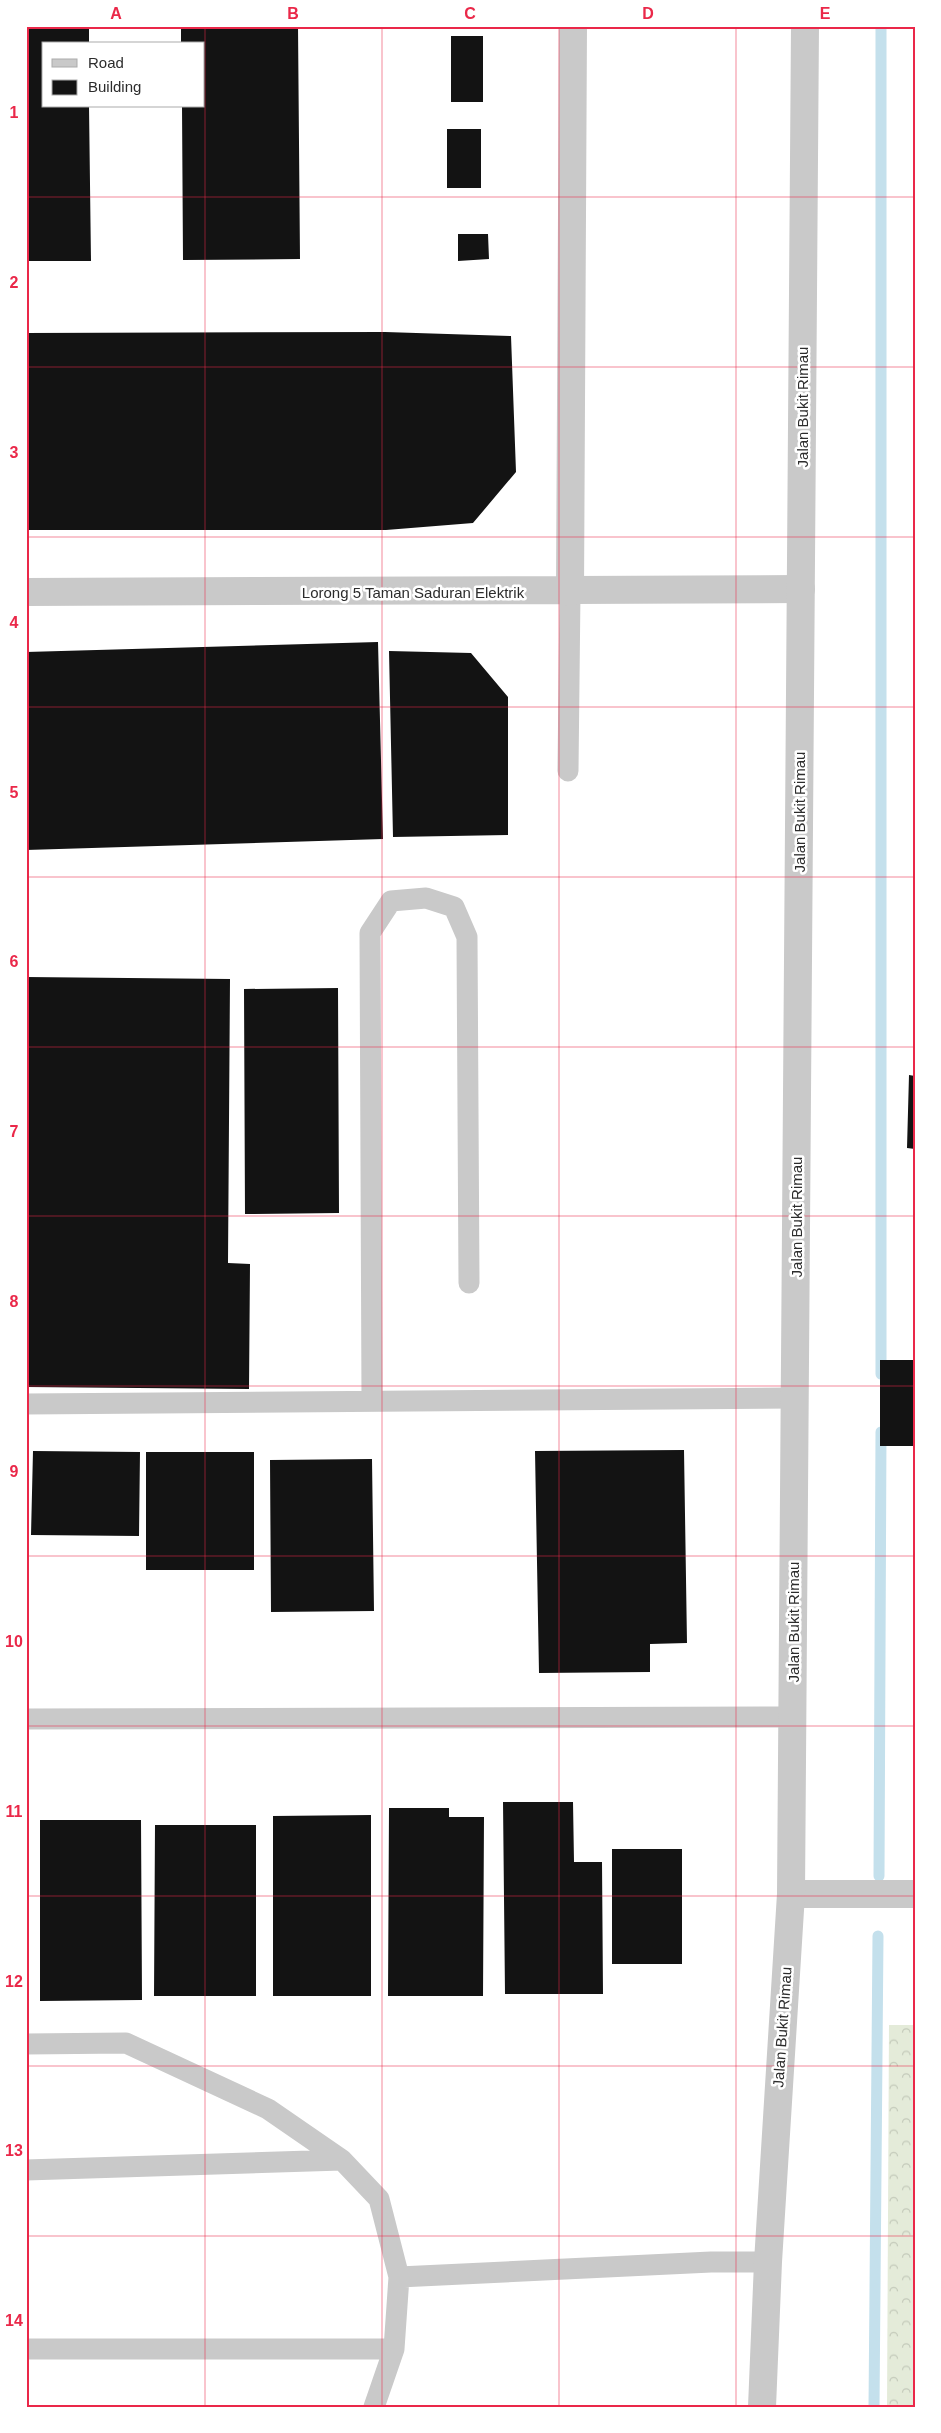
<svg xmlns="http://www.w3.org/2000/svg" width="941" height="2433" font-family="Helvetica,sans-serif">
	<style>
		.forest { fill: url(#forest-crowns) }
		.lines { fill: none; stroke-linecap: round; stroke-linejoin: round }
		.stream { stroke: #c4e0ec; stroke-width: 11 }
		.building { fill: #131313 }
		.service { stroke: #c9c9c9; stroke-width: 21 }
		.minor { stroke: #c9c9c9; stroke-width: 28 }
		.tertiary { stroke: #c9c9c9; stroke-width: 28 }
		.grid { fill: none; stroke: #ea2849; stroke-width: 1; stroke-opacity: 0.55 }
		.labels { text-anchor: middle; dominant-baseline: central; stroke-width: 5; stroke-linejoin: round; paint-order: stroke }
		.street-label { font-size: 15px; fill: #2c2c2c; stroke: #fff }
		.neatline { fill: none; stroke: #ea2849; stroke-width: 2 }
		.grid-label { font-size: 16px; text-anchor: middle; font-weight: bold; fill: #ea2849 }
	</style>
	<defs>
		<pattern id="forest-crowns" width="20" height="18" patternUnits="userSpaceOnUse" patternTransform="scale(1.25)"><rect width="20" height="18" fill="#e4ebd9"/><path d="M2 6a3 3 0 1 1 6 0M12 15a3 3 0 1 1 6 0" fill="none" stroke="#c4caba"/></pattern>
	</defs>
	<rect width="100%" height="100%" fill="#fff"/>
	<!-- forest -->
	<path class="forest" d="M889 2025H915V2407H887Z"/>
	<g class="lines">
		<!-- stream -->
		<path class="stream" d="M881 26V1374
			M879 1876 881 1432
			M874 2407 878 1936"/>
	</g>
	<!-- building -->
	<path class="building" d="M26 26H89V44H44V106H89L91 261H26Z
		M181 26H298L300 259 183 260 182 106H204V44H181Z
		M451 36H483V102H451Z
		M447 129H481V188H447Z
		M458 234H488L489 259 458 261Z
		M385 332 511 336 516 472 473 523 386 530H26V333Z
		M378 642 383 839 26 850V652Z
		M389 651 471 653 508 697V835L393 837Z
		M26 977 230 979 228 1263 250 1264 249 1389 26 1387Z
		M338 988 339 1213 245 1214 244 989Z
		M909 1075 915 1076V1149L907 1148Z
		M880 1360H915V1446H880Z
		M684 1450 687 1643 650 1644V1672L539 1673 535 1451Z
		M33 1451 140 1452 139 1536 31 1535Z
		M146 1452H254V1570H146Z
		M372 1459 374 1611 271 1612 270 1460Z
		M503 1802H573L574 1862H602L603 1994H505Z
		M389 1808H449V1817H484L483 1996H388Z
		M371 1815V1996H273V1816Z
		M40 1820H141L142 2000 40 2001Z
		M155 1825H256V1996H154Z
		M612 1849H682V1964H612Z"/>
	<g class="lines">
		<!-- service -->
		<path class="service" d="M568 771 570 592
			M372 1401 370 933 391 901 426 898 454 907 467 937 469 1283
			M26 1404 794 1398
			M26 1719 792 1717
			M26 2044 126 2043 268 2109 342 2160 379 2199 399 2277 711 2262H768
			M26 2170 342 2160
			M26 2349H394
			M374 2407 394 2349 399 2277"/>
		<!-- minor -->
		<path class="minor" d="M26 592 801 589
			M570 592 573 26
			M791 1894H915"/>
		<!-- tertiary -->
		<path class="tertiary" d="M762 2407 768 2262 791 1894 805 26"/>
	</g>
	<!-- grid -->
	<path class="grid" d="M205 26V2407M382 26V2407M559 26V2407M736 26V2407M26 197H915M26 367H915M26 537H915M26 707H915M26 877H915M26 1047H915M26 1216H915M26 1386H915M26 1556H915M26 1726H915M26 1896H915M26 2066H915M26 2236H915"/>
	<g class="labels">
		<!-- street labels -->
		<g class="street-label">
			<text transform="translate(802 407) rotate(-90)">Jalan Bukit Rimau</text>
			<text x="413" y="592">Lorong 5 Taman Saduran Elektrik</text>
			<text transform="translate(799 812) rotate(-90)">Jalan Bukit Rimau</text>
			<text transform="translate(796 1217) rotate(-90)">Jalan Bukit Rimau</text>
			<text transform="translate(793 1622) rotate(-90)">Jalan Bukit Rimau</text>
			<text transform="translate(782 2027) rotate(-86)">Jalan Bukit Rimau</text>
		</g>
	</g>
	<!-- border -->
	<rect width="941" height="2433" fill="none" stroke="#ffffff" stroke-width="55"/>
	<!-- legend -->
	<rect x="42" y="42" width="162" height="65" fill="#ffffff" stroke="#ababab"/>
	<rect x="52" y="59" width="25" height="8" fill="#c9c9c9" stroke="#ababab"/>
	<text x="88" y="68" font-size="15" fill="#2c2c2c">Road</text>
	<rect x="52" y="80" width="25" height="15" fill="#131313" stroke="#ababab"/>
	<text x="88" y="92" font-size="15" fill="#2c2c2c">Building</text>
	<rect x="28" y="28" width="886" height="2378" class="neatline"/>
	<g class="grid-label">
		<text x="116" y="19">A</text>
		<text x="293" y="19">B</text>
		<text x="470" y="19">C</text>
		<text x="648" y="19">D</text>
		<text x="825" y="19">E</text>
		<text x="14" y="118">1</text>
		<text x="14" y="288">2</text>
		<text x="14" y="458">3</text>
		<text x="14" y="628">4</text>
		<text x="14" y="798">5</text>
		<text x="14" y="967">6</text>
		<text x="14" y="1137">7</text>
		<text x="14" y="1307">8</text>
		<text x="14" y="1477">9</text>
		<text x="14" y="1647">10</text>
		<text x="14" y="1817">11</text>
		<text x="14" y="1987">12</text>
		<text x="14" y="2156">13</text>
		<text x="14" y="2326">14</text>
	</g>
</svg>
